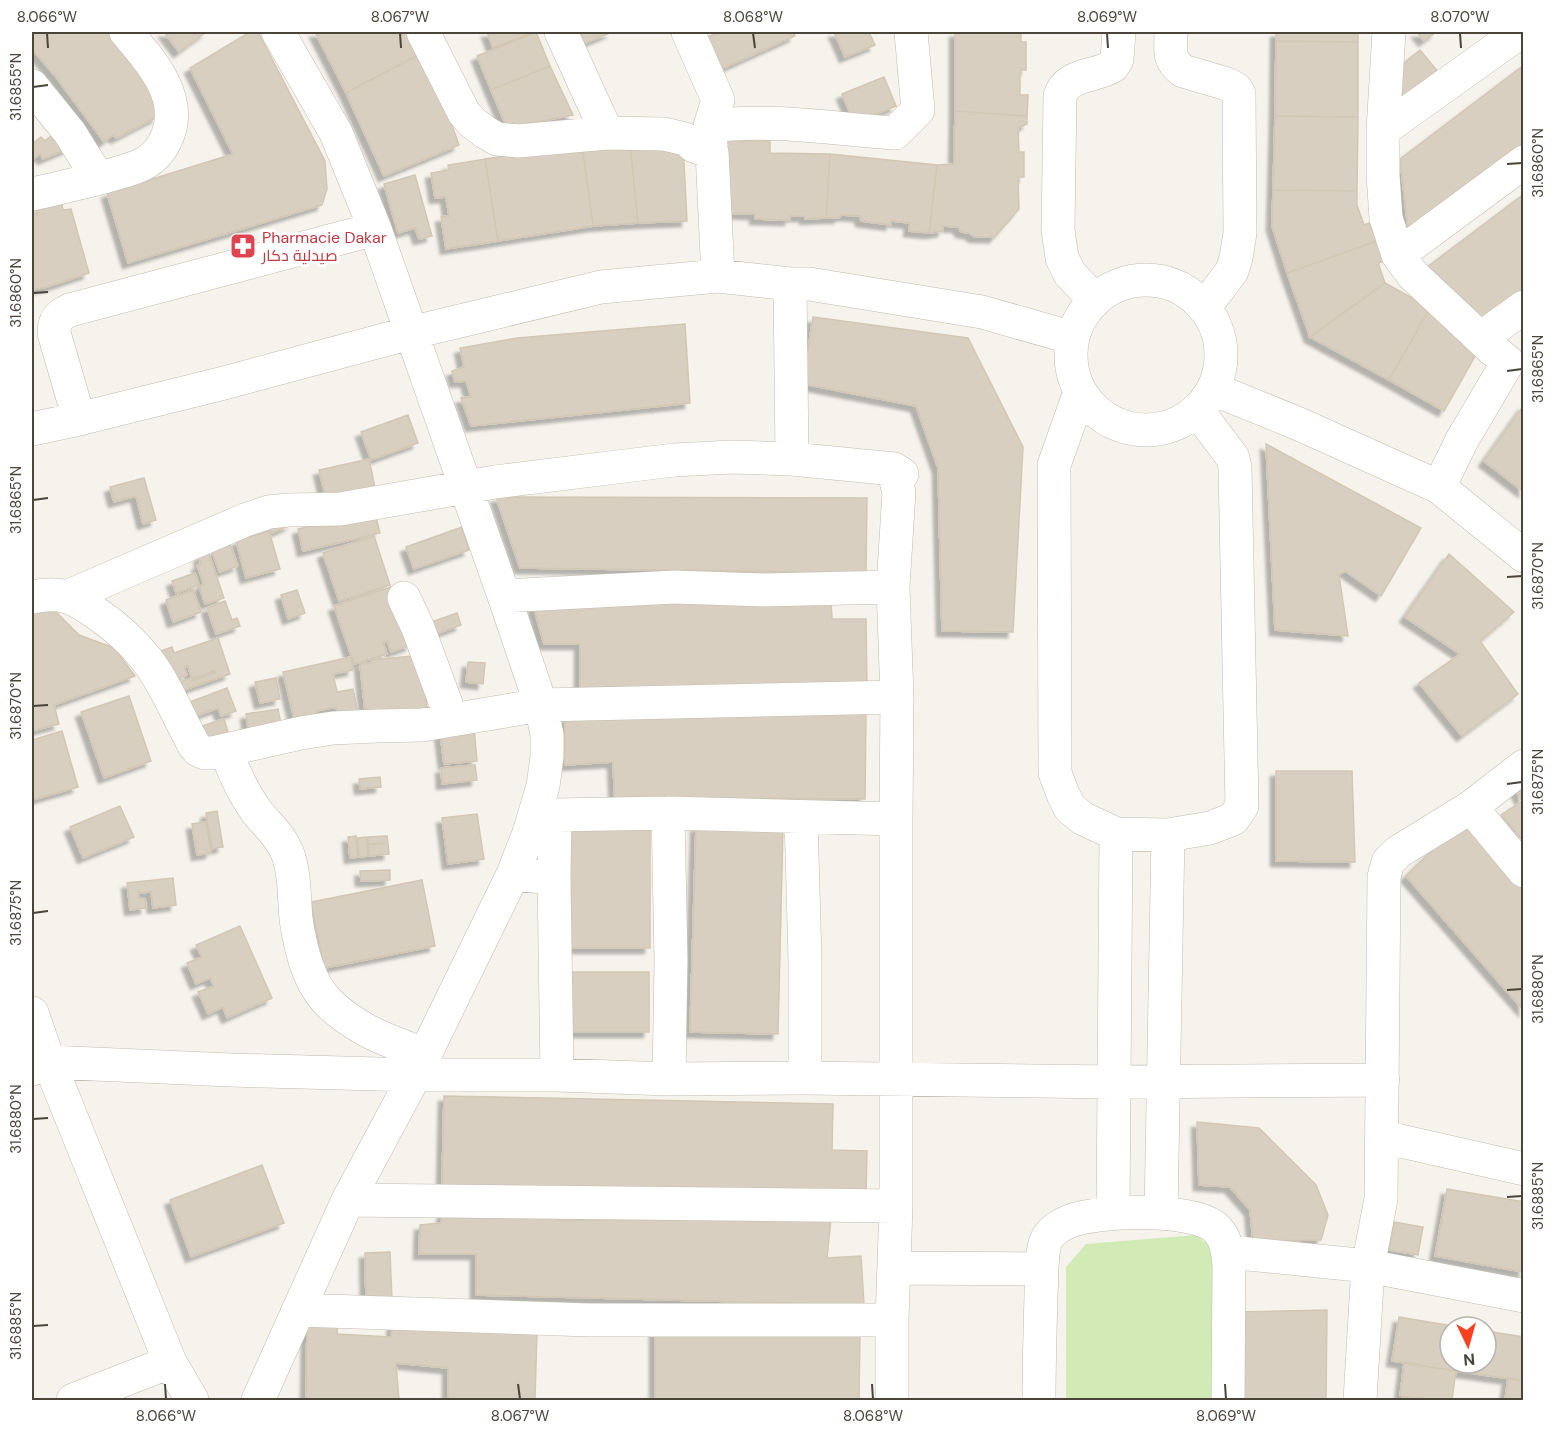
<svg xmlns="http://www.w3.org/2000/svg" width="1555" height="1432" font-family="'DM Sans',Cairo,sans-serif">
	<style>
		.green { fill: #d2eab5 }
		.building { fill: #d8cfc1; stroke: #d3c7b4; stroke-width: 1.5; filter: url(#shadow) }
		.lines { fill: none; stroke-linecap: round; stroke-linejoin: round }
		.minor-casing { stroke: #c2bbae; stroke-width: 34 }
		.minor { stroke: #fff; stroke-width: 33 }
		.ticks { fill: none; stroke: #4b4439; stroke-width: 2 }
		.labels { text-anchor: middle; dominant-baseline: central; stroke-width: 6; stroke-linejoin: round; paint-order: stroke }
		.health-label { font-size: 16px; fill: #be3a42; stroke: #fff; text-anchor: start }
		.neatline { fill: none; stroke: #4b4439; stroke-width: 2 }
		.ticks-label { font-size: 15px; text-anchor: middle; fill: #4b4439 }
	</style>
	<defs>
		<filter id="shadow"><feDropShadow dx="-5.5" dy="5.5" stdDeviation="1.5" flood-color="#0004"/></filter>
	</defs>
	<rect width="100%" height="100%" fill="#f6f3ec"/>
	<!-- green -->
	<path class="green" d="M1196 1235 1216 1251 1215 1400H1066V1267L1086 1244Z"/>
	<!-- building -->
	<path class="building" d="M32 32H121L158 83 157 117 116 138 113 135 104 142 56 77 32 49Z
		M164 32H206L179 52Z
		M250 32H258L325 161 327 189 322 205 128 263 107 193 233 154 190 68Z
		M315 32H410L420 54 346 93Z
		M487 32H535L493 48Z
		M536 32 550 66 491 90 477 56Z
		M577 32H612L583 44Z
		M720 32H793L795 36 715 72 700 40Z
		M834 32H869L875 45 845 57Z
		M955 32H1021V42H1026V70H1020V95H1028L1027 116 955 111Z
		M1276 32H1358V42L1276 41Z
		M1417 32H1436L1424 41Z
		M1276 41 1358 42V117L1275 116Z
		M1420 50 1439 73 1406 100 1387 77Z
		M420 54 445 106 459 145 384 176 346 93Z
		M1524 65V151L1409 237 1400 159Z
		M550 66 573 115 507 128 491 90Z
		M884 77 896 106 854 123 842 94Z
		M955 111 1027 116V124L1018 128 1019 152H1024V177H1018L1019 209 994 238 991 237H975L969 233 961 232 958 227 943 226V231L929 233 937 165 954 164Z
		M1275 116 1358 117 1357 191 1273 190Z
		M55 133 69 148 43 159 40 154 32 160V144L41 137 45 141Z
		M724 135H733V141H767V139H770V153L830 154 826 218 805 219V216H790V220L755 219V214L718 213Z
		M630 143H683L687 221 638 223Z
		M630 143 638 223 593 226 582 145Z
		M582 145 593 226 498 241 485 159Z
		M830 154 937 165 929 233 909 231 910 223 891 221V225L861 221 860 216 841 215 839 218H826Z
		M485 159 498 241 446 249 441 217 449 216 446 197 435 198 431 173 449 170 448 165Z
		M415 175 432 236 419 239 415 228 398 233 384 184Z
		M1273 190 1357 191V205L1364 225 1369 223 1377 241 1287 273 1272 226Z
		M1524 194V290L1481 323 1418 274Z
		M62 204 63 210 71 209 89 273 47 287 32 290V215L37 214V208Z
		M1377 241 1384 261 1378 263 1385 283 1310 337 1287 273Z
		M1385 283 1430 308 1389 380 1310 337Z
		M1430 308 1482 344 1444 411 1389 380Z
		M813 317 968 338 1023 447 1013 632 942 631 938 468 916 406 803 384Z
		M685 324 690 403 471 426 461 398 471 397 466 381 455 382 452 371 464 367 460 348 517 338Z
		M1524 405V492L1484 461Z
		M408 415 418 443 371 460 361 432Z
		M1266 444 1421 528 1381 596 1345 571 1339 575 1348 636 1275 630Z
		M369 459 375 488 326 499 319 470Z
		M144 478 156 520 143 524 136 496 114 502 110 487Z
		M496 497 867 498 866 573 520 568Z
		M374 510 380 533 303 551 298 529Z
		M267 522 291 525 272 533Z
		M462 527 469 550 414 569 406 547Z
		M269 531 280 569 246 578 236 541Z
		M374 536 390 585 339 601 323 553Z
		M230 544 238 566 219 572 212 551Z
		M208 551 224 598 205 604 199 586 204 585 197 565 201 564 199 557Z
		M1449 554 1514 612 1480 641 1518 694 1462 736 1419 683 1460 654 1405 617Z
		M195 573 199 585 176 593 172 581Z
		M391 587 411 645 391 652 387 641 383 642 387 654 354 664 334 606Z
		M193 590 201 612 173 622 166 600Z
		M297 590 305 613 288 619 281 595Z
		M225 601 232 620 237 618 240 626 216 634 207 608Z
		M831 601 832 619H866L867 686 580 689V644H544L533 605Z
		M50 606 79 635 114 648 135 676 54 705 59 724 32 731V613Z
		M457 613 461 625 427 637 423 625Z
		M218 638 230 674 175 693 171 685 191 678 192 681 215 673 214 671 192 679 188 666 184 667 187 675 169 682 149 655 172 647 174 653Z
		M412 656V661L422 660 428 718 366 721 360 664 371 663V660Z
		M351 657 353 670 333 674 337 692 353 689 358 713 339 718 336 707 316 711 318 722 296 727 283 672Z
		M468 662 485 663 483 684 466 682Z
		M276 678 280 699 260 703 255 682Z
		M227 688 236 711 221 716 218 708 196 716 190 702Z
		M129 696 151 761 104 778 81 712Z
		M278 709 282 730 249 735 246 714Z
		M866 714 865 799 641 798 615 807 613 762 565 765V717Z
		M224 719 230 738 189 751 183 732Z
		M474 728 477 761 444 764 440 732Z
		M62 731 78 787 32 800V740Z
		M475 765 477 780 442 784 441 768Z
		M1276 771H1352L1355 862 1276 861Z
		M380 777 381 787 360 789 359 779Z
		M1524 781V842L1501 815 1522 801 1514 787Z
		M120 806 134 837 83 858 70 827Z
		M217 811 223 847 212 849 206 813Z
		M477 814 484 859 448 864 442 818Z
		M1468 815 1524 883V1011L1406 876Z
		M206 822 211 853 197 855 192 824Z
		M568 824H650V948H568Z
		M696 826 783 828 778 1034 690 1032Z
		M356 836 358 857 350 858 348 837Z
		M387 836 388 843 368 844V837Z
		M367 837 368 856 359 857 357 838Z
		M388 843 389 854 369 856 368 845Z
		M390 870V880L361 881 360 871Z
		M173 878 176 905 153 908 151 892 138 893 139 899H145L146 908 130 910 127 883Z
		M422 880 435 946 324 968 311 902Z
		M240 926 272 998 227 1018 223 1007 208 1014 198 992 214 986 210 978 196 984 187 963 202 957 196 945Z
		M568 972H649V1032H569Z
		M444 1096 833 1104 832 1150 867 1151 866 1195 442 1186Z
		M1197 1122 1259 1128 1316 1185 1328 1215 1321 1240 1253 1241 1250 1210 1230 1187 1199 1185Z
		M262 1165 284 1223 191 1257 170 1200Z
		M1447 1189 1524 1202V1272L1435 1256Z
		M556 1210 557 1220 831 1219 827 1258 861 1256 864 1305 476 1295V1254H419L420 1225 441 1223 443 1212Z
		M1394 1222 1423 1227 1418 1255 1389 1250Z
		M390 1252 392 1299 366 1300 365 1253Z
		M1327 1310 1326 1400H1235L1234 1312Z
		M1399 1317 1459 1327H1450V1363H1457L1456 1371 1392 1361Z
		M338 1321 337 1334 391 1337 393 1323 537 1331 535 1400H448V1368L396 1363 399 1400H306L307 1323Z
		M655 1327 860 1329 859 1400H655Z
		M1486 1331 1524 1337V1381L1456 1371 1457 1363H1486Z
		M1404 1363 1456 1371 1452 1400H1430L1400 1396Z
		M1508 1378 1524 1381V1400H1505Z"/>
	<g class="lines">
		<!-- minor casing -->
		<g class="minor-casing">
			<path id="minor" d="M423 32 464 113 473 123 485 132 497 139 518 141 607 133 664 134 685 139 694 146 712 152 718 276
				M561 32 607 133
				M688 32 718 100 710 126 711 145
				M1171 32C1171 49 1167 60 1183 71L1227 84 1236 89 1239 94 1240 233 1236 258 1232 271 1204 308
				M1389 32 1383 130V175L1386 218 1398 255 1413 275 1492 349 1508 362 1462 440 1439 487
				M32 86 70 133 98 178
				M710 126C771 118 834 129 895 133L918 110 911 32
				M1383 130 1520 32
				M32 194C56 189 80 183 104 177 116 173 132 170 143 164 155 158 162 149 167 137 184 97 150 60 126 32
				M1398 255 1524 162
				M1071 355a75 75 0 1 1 150 0a75 75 0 1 1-150 0Z
				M790 284 792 459
				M1095 300 1070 274 1062 258 1058 230 1060 96C1067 73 1096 77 1113 66L1117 59 1119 32
				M1481 338 1524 307
				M1213 389 1299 424 1439 487 1524 556
				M1080 392 1054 465 1055 773 1063 794 1070 808 1082 818 1116 834 1168 835 1210 828 1233 819 1242 806 1235 468 1233 458 1197 410
				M79 419 54 333C54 321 58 315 70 310L375 229
				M32 429 79 419 224 383 410 333 601 287 718 276 790 284H809L982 312 1073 338
				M69 596 245 520 269 512 288 510 340 509 495 482 674 460 732 457 792 459 894 469 902 474 896 481 899 492 893 587 897 697 896 819V1206L892 1320V1400
				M504 596 675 587 763 590 893 587
				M32 597C61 591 73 597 96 613 115 626 133 642 147 660 167 686 178 717 194 745L198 750 205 753H212L301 733 333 728 377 726 422 725 541 705 897 697
				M404 598 418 628 452 720
				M226 751C234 773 243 793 257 812 267 825 280 835 287 852 295 872 294 898 296 919 300 946 307 979 326 1000 337 1012 352 1022 366 1030 384 1040 406 1047 425 1055
				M1471 807 1524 871
				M668 813 671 960 669 1079
				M801 817 805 961V1078
				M529 833 555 815 668 813 896 819
				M513 874 554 878 557 1075
				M554 878 555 815
				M32 1013 49 1062 170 1362 192 1400
				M32 1069 49 1062 231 1070 415 1075H557L669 1079 805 1078 1114 1082 1383 1080
				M1383 1137 1524 1169
				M348 1200 896 1206
				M1113 1213 1116 834
				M1161 1213 1168 835
				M1228 1252 1368 1266 1524 1296
				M894 1268 1042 1269
				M298 1310 590 1320H892
				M73 1400 170 1362
				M258 1400 348 1200 415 1075 513 874 529 833 543 786 547 757V735L541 705 504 596 375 229 336 133 278 32
				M1039 1400C1039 1365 1040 1330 1041 1295 1042 1282 1041 1252 1046 1241 1049 1232 1062 1224 1070 1221 1098 1210 1196 1207 1217 1229 1227 1240 1228 1253 1229 1267L1228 1400
				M1360 1400 1368 1266 1381 1199 1384 877 1388 862 1398 852 1471 807 1524 766"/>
		</g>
		<!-- minor -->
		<use href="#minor" class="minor"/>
	</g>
	<!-- ticks -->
	<path class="ticks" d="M47 33 48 48M400 33 401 48M753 33 755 48M1107 33 1108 48M1460 33 1461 48M33 87 48 85M1507 164 1522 163M33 293 48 292M1507 371 1522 369M33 500 48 498M1507 577 1522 576M33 706 48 705M1507 784 1522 782M33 913 48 911M1507 990 1522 989M33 1119 48 1118M1507 1197 1522 1196M33 1326 48 1325M165 1384 166 1399M518 1384 520 1399M872 1384 873 1399M1225 1384 1226 1399"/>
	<!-- icons -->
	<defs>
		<g id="pharmacy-square" transform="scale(1.35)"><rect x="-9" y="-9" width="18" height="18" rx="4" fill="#e0444e" stroke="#fff"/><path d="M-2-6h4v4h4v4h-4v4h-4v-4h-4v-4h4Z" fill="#fff"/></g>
	</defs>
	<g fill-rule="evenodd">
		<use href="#pharmacy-square" x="243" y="246"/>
	</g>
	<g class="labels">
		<!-- health labels -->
		<g class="health-label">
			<text x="262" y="237">Pharmacie Dakar<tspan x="262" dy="18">صيدلية دكار</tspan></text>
		</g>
	</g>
	<!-- border -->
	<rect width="1555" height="1432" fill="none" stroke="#ffffff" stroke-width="66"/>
	<!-- north arrow -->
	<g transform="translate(1468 1345) rotate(175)"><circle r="28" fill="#ffffff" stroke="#b7b4b0" stroke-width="1.5"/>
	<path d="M0-4.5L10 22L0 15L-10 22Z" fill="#fc3f1d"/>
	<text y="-9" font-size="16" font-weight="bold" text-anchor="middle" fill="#4b4439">N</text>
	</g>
	<rect x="33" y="33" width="1489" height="1366" class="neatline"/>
	<g class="ticks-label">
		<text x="47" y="22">8.066°W</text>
		<text x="400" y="22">8.067°W</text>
		<text x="753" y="22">8.068°W</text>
		<text x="1107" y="22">8.069°W</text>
		<text x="1460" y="22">8.070°W</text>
		<text transform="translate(16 87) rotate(-90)" y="5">31.6855°N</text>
		<text transform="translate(1538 163) rotate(-90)" y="5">31.6860°N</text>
		<text transform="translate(16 293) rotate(-90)" y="5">31.6860°N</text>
		<text transform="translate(1538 369) rotate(-90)" y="5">31.6865°N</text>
		<text transform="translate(16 500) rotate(-90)" y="5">31.6865°N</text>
		<text transform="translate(1538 576) rotate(-90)" y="5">31.6870°N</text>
		<text transform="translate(16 706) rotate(-90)" y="5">31.6870°N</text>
		<text transform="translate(1538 782) rotate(-90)" y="5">31.6875°N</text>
		<text transform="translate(16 913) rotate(-90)" y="5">31.6875°N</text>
		<text transform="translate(1538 989) rotate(-90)" y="5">31.6880°N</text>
		<text transform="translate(16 1119) rotate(-90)" y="5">31.6880°N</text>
		<text transform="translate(1538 1196) rotate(-90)" y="5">31.6885°N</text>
		<text transform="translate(16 1326) rotate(-90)" y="5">31.6885°N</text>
		<text x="166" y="1421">8.066°W</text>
		<text x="520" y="1421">8.067°W</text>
		<text x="873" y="1421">8.068°W</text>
		<text x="1226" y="1421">8.069°W</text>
	</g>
</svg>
